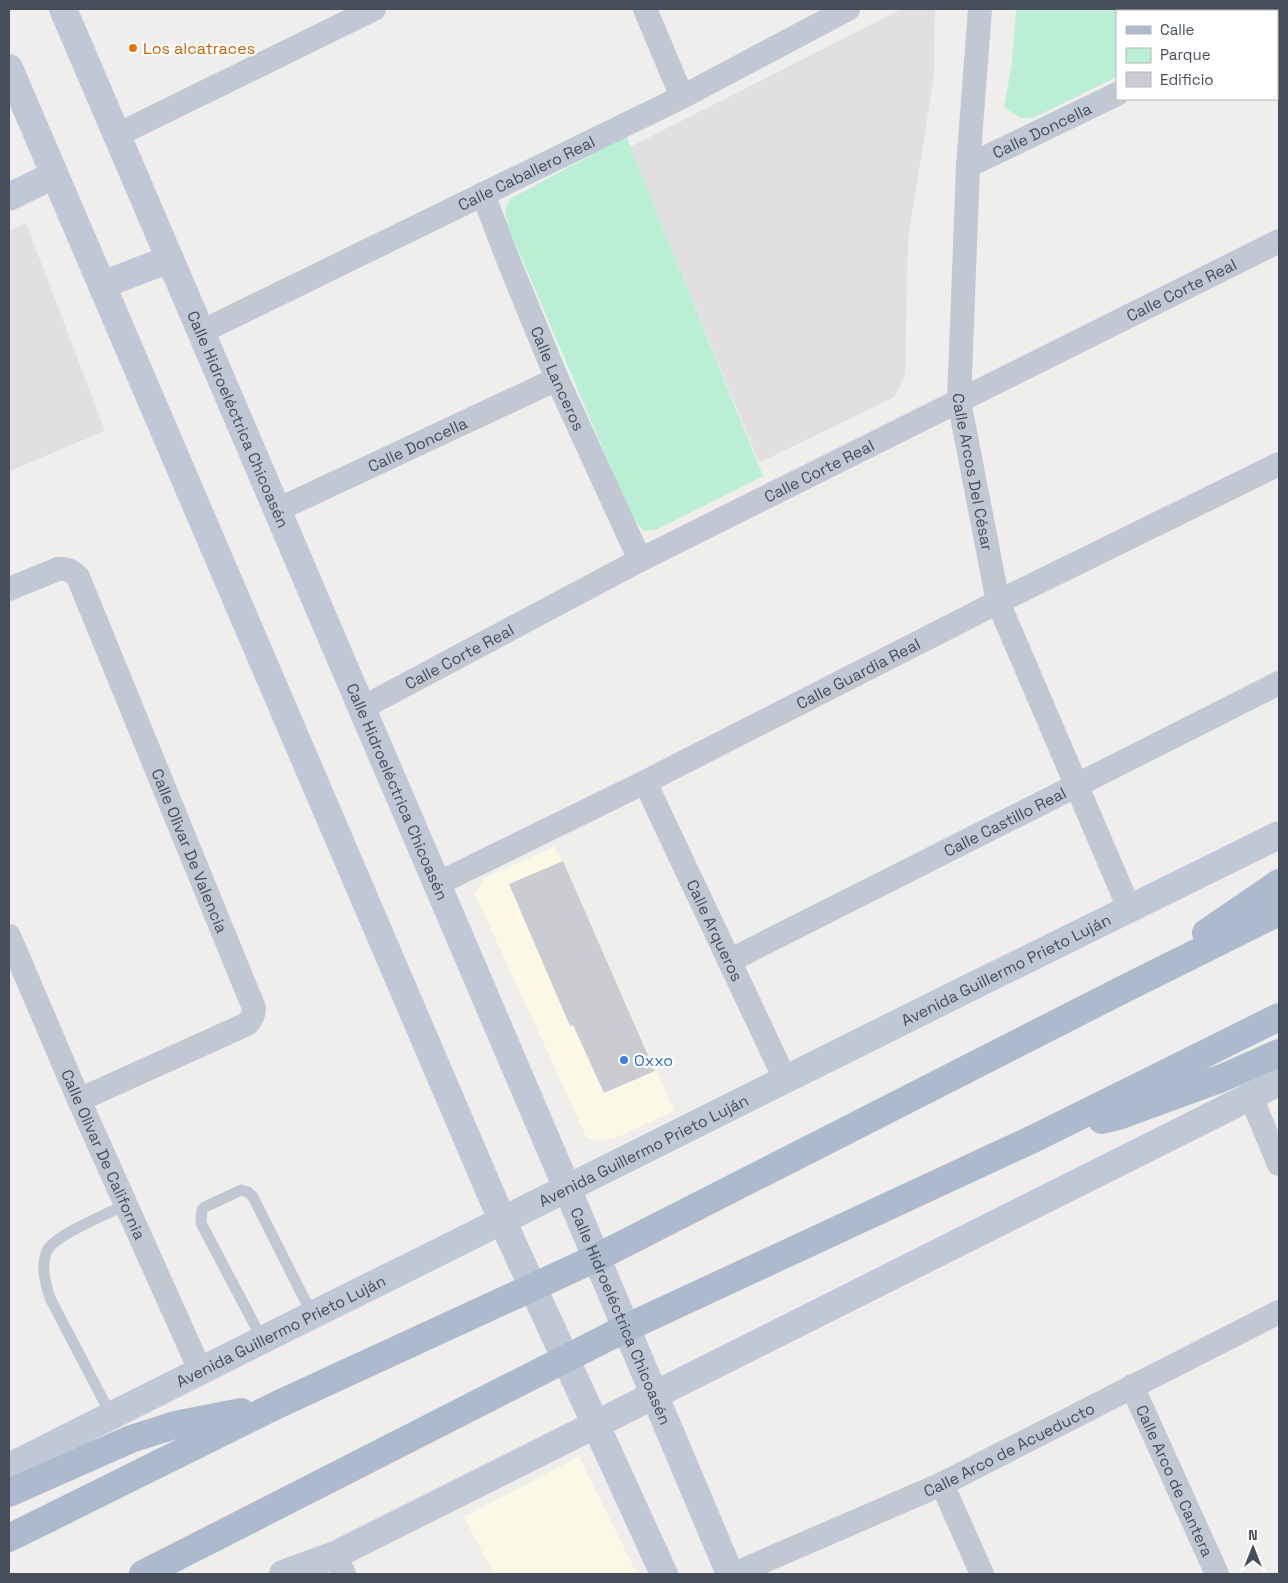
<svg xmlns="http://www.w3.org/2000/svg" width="1288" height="1583" font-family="'Space Grotesk',sans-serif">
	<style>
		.commercial { fill: #fcf8e6 }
		.education { fill: #e1dfdf }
		.green { fill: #bbefd5 }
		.building { fill: #caccd2 }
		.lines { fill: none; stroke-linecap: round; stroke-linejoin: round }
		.lane { stroke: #c1c8d3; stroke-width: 11 }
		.street { stroke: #c1c8d3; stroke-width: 24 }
		.secondary { stroke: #c0c8d7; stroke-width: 28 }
		.primary { stroke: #adb9cd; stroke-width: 28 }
		.food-dot { fill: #e8710a; stroke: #fff; stroke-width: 2 }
		.shop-dot { fill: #3f7fe0; stroke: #fff; stroke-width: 2 }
		.labels { text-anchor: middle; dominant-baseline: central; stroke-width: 4.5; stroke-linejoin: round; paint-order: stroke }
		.food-label { font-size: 16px; fill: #c56008; stroke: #fff; text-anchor: start }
		.street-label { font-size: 16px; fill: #464e5b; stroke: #fff }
		.shop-label { font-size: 16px; fill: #366cbe; stroke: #fff; text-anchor: start }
	</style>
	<rect width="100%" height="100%" fill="#f0eeed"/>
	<!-- commercial -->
	<path class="commercial" d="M554 847 563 861 674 1111 615 1138 598 1140 587 1138 475 894 484 878Z
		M579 1457 637 1574H494L464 1517Z"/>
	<!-- education -->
	<path class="education" d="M902 9H935L934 76 908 239 905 376 894 397 759 463 630 147Z
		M26 223 105 431 9 471V231Z"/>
	<!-- green -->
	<path class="green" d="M1016 9H1260L1255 11H1117V77L1033 118H1020L1004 107 1012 63Z
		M626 136 763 476 657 529 644 531 631 515 509 228 505 211 510 199Z"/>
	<!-- building -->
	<path class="building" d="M563 861 655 1071 604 1093 573 1025 570 1026 509 884Z"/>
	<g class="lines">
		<!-- lane -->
		<path class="lane" d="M262 1339 201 1223 202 1210 205 1207 241 1190 248 1192 253 1197 312 1314
			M111 1415 50 1298C45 1283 40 1264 48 1249 56 1235 109 1213 126 1205"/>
		<!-- street -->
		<g class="street">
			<path d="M645 9 682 97"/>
			<path id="s1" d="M980 9 968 166 959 401 998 602 1129 908"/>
			<path d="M1277 15 1279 14"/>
			<path d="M117 135 374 9"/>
			<path id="s2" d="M968 166 1117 94"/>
			<path id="s3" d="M483 194 509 262 557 379 640 560"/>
			<path id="s4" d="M201 332 682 97 848 9"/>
			<path id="s5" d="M277 510 557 379"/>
			<path id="s6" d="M9 589 58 569C67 568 72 571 78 577L254 1008C254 1015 252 1019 247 1024L79 1100"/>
			<path id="s7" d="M362 708 640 560 1279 241"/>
			<path id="s8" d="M645 782 785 1079"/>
			<path id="s9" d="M437 884 645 782 998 602 1279 464"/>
			<path id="s10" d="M9 936 79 1100 200 1370"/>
			<path id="s11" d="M729 961 1279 683"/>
			<path d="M1251 1097 1279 1164"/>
			<path id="s12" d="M1132 1386 1217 1574"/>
			<path d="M942 1484 982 1574"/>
			<path d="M335 1555 344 1574"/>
			<path id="s13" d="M734 1574 942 1484 1279 1312"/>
		</g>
		<!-- secondary -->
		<g class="secondary">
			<path id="s14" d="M63 9 567 1188 730 1574"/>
			<path d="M9 68 502 1220 664 1574"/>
			<path d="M9 197 54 175"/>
			<path d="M102 285 170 259"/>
			<path id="s15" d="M9 1467C215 1363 421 1261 628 1158 845 1050 1061 941 1279 835"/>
			<path d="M283 1574 335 1555 1279 1082"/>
		</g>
		<!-- primary -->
		<path class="primary" d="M1206 933 1279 883
			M1102 1120 1118 1116 1222 1078 1279 1053
			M9 1493 131 1439 175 1425 241 1412
			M9 1538 279 1404 596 1258 1122 990 1279 912
			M143 1574 626 1328 1035 1138 1279 1017"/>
	</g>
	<!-- markers -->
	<circle class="food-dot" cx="133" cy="48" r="5"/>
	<circle class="shop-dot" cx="624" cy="1060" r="5"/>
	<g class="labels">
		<!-- food labels -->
		<g class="food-label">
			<text x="143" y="48">Los alcatraces</text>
		</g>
		<!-- street labels -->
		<g class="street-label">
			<text stroke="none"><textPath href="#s2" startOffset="82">Calle Doncella</textPath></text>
			<text stroke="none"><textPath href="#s4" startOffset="362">Calle Caballero Real</textPath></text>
			<text stroke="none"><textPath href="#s7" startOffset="920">Calle Corte Real</textPath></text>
			<text stroke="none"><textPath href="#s3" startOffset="199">Calle Lanceros</textPath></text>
			<text stroke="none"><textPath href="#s14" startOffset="446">Calle Hidroeléctrica Chicoasén</textPath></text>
			<text stroke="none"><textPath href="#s5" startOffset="155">Calle Doncella</textPath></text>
			<text stroke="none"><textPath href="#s7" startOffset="515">Calle Corte Real</textPath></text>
			<text stroke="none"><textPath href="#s1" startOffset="465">Calle Arcos Del César</textPath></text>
			<text stroke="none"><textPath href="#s7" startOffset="110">Calle Corte Real</textPath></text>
			<text stroke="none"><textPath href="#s9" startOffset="471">Calle Guardia Real</textPath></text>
			<text stroke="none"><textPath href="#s14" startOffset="851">Calle Hidroeléctrica Chicoasén</textPath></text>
			<text stroke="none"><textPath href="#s11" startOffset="309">Calle Castillo Real</textPath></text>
			<text stroke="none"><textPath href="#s6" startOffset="371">Calle Olivar De Valencia</textPath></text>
			<text stroke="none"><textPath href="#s8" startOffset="164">Calle Arqueros</textPath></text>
			<text stroke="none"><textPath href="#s15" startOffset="1114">Avenida Guillermo Prieto Luján</textPath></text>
			<text stroke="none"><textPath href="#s15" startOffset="709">Avenida Guillermo Prieto Luján</textPath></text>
			<text stroke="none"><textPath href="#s10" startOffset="238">Calle Olivar De California</textPath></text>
			<text stroke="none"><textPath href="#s14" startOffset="1421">Calle Hidroeléctrica Chicoasén</textPath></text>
			<text stroke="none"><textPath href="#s15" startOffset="304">Avenida Guillermo Prieto Luján</textPath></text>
			<text stroke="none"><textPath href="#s13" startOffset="302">Calle Arco de Acueducto</textPath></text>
			<text stroke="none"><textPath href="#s12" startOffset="104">Calle Arco de Cantera</textPath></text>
		</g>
		<!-- shop labels -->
		<g class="shop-label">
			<text x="634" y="1060">Oxxo</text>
		</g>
	</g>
	<!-- border -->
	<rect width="1288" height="1583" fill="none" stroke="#464e5b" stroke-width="20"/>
	<!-- legend -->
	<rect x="1116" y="10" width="162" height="90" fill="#ffffff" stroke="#b5b8bd"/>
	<rect x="1126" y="26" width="25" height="8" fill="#adb9cd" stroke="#b5b8bd"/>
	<text x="1160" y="35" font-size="15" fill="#464e5b">Calle</text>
	<rect x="1126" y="48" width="25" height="15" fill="#bbefd5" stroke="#b5b8bd"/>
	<text x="1160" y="60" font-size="15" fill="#464e5b">Parque</text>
	<rect x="1126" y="72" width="25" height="15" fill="#caccd2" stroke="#b5b8bd"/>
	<text x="1160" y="85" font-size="15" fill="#464e5b">Edificio</text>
	<!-- north arrow -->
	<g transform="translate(1253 1548)" stroke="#ffffff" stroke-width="4" paint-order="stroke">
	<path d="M0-4L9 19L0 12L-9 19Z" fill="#464e5b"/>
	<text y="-8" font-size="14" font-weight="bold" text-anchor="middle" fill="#464e5b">N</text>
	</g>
</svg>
